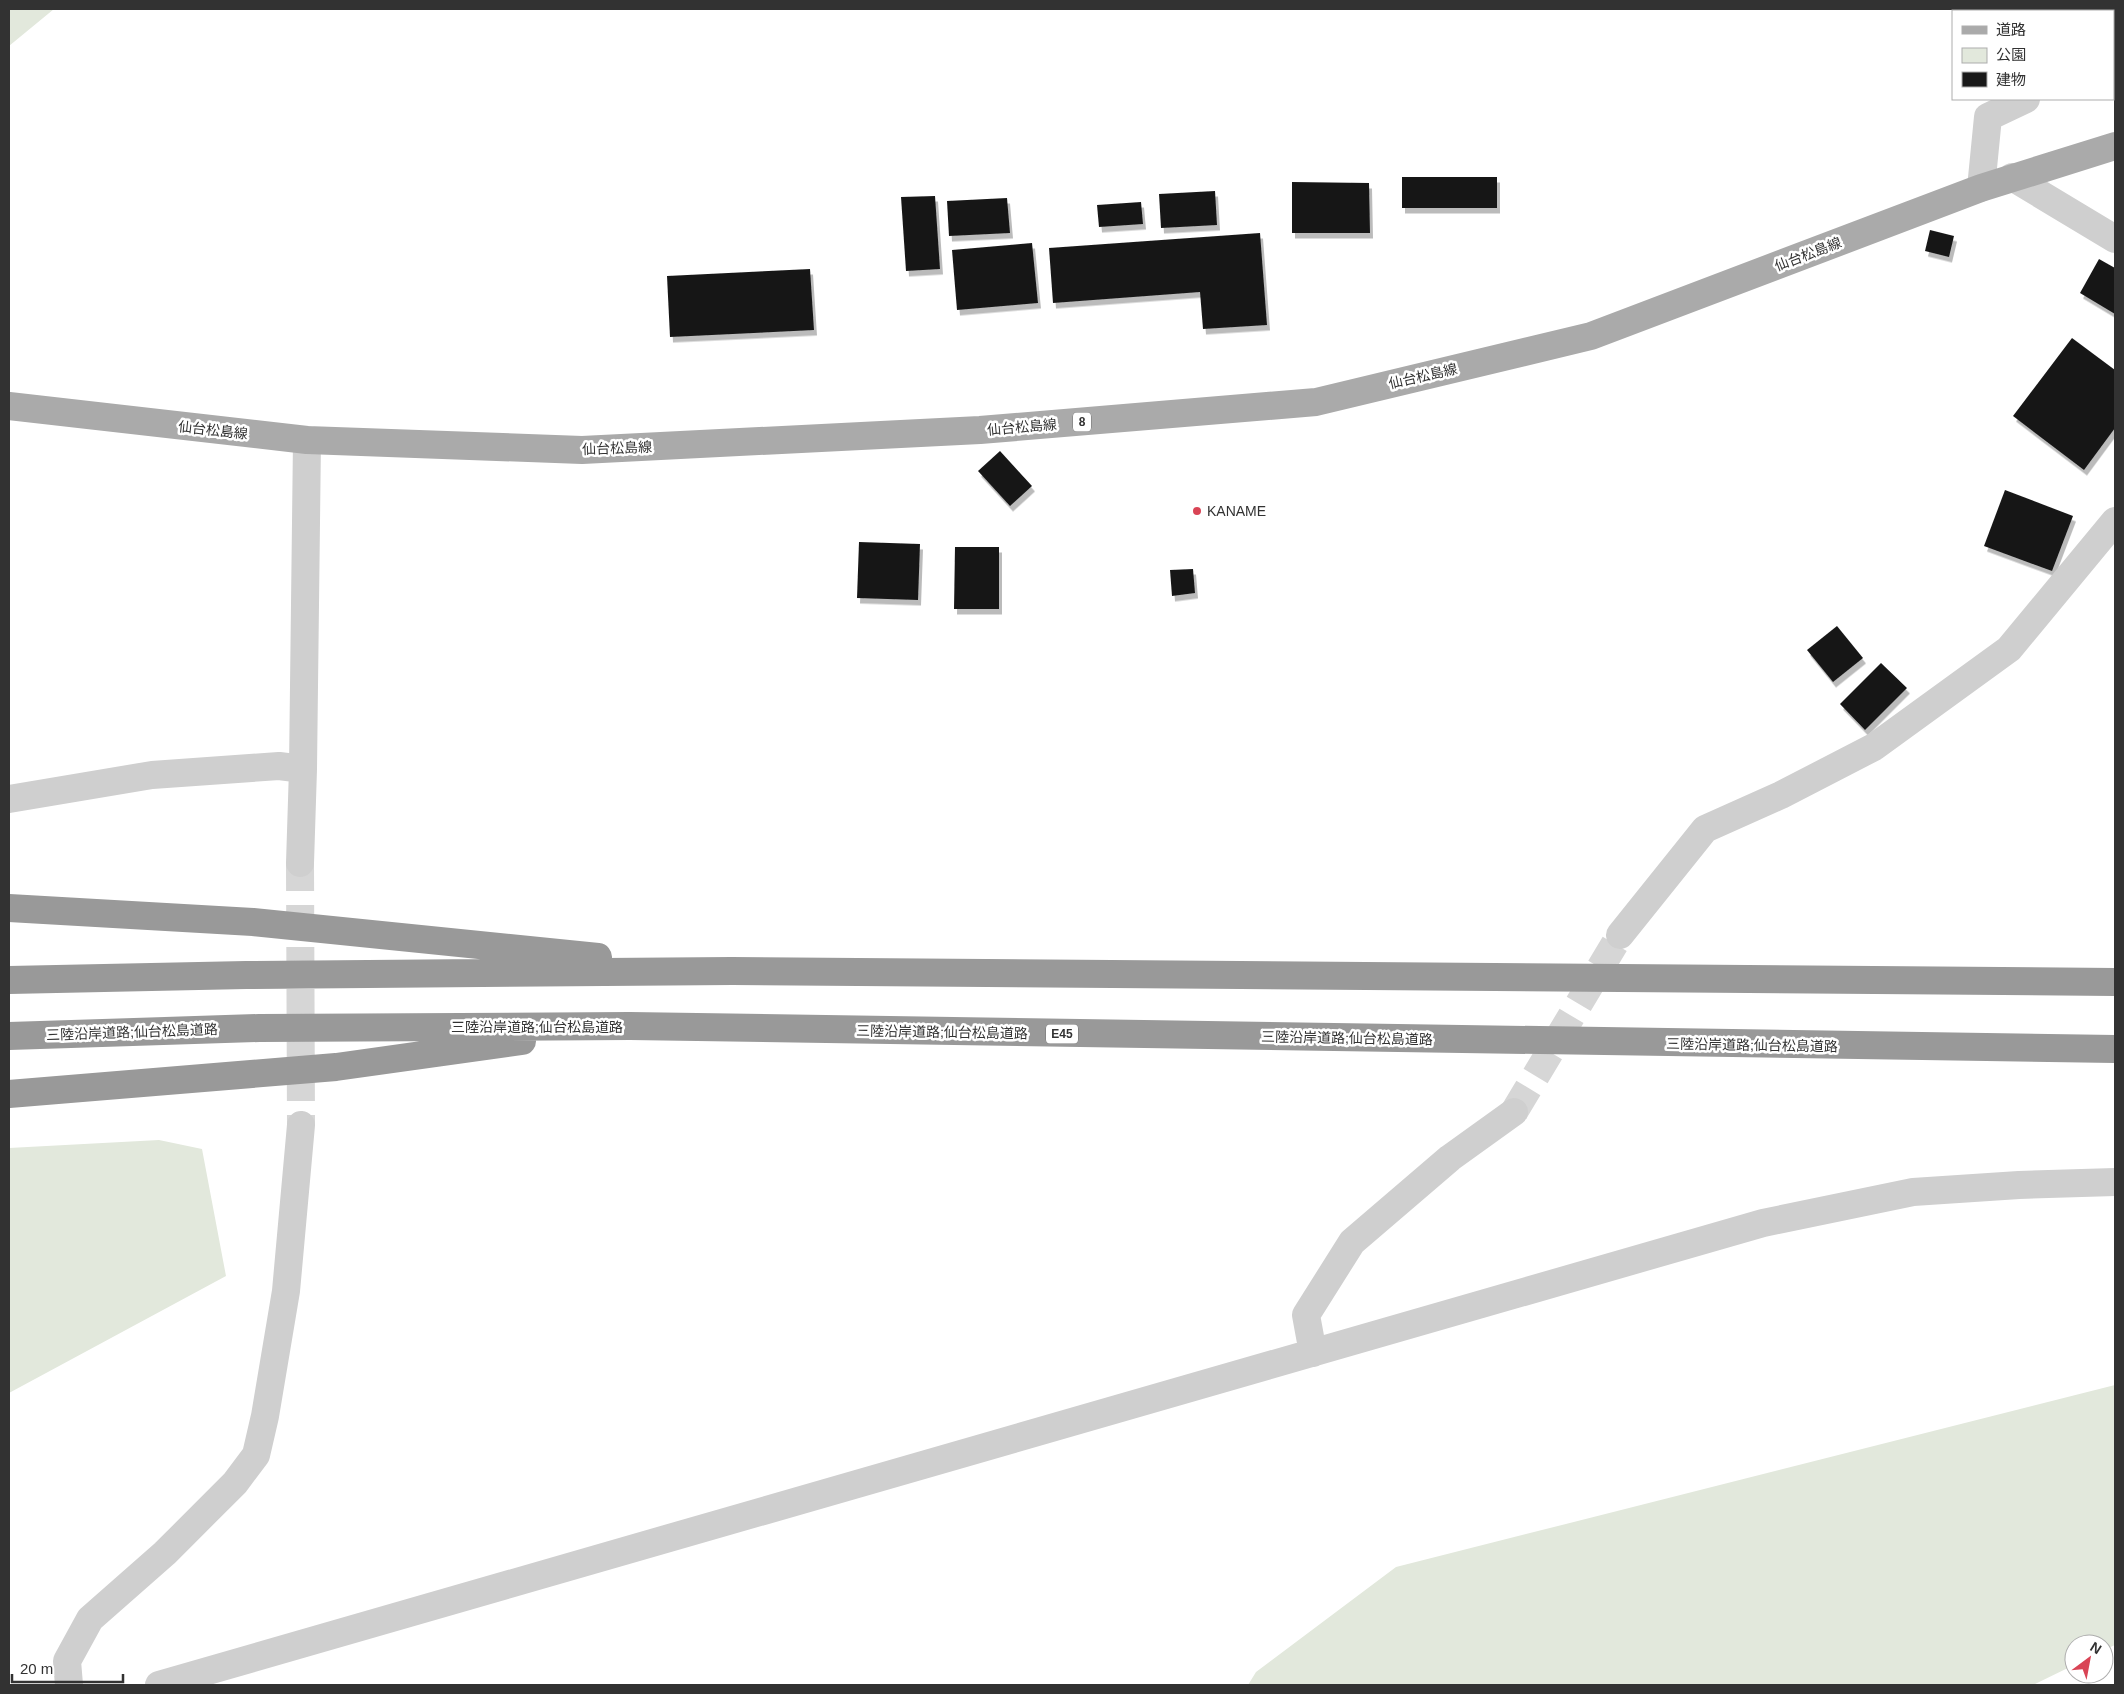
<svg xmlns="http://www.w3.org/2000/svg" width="2124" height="1694" font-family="Arial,'Noto Sans JP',sans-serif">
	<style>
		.green { fill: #e2e8dc }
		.building { fill: #191919; filter: url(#shadow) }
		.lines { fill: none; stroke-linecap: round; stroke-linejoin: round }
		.minor-tunnel { stroke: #d6d6d6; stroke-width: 28; stroke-dasharray: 28 14; stroke-linecap: butt }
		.minor { stroke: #cfcfcf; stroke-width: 28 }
		.major { stroke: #aaa; stroke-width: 28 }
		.highway { stroke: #999; stroke-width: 28 }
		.poi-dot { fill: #d94455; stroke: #fff; stroke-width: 2 }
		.labels { text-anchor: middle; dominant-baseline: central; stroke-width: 5; stroke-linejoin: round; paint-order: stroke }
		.shield { fill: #fff; stroke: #707070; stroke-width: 1 }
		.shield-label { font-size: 12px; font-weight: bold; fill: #323232 }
		.street-label { font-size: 14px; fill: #323232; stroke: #fff }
		.poi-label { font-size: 14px; fill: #323232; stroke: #fff; text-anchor: start }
	</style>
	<defs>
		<filter id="shadow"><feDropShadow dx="3" dy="5.5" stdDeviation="0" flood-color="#0004"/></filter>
	</defs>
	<rect width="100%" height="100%" fill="#fff"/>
	<!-- green -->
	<path class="green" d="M9 9H54L9 46Z
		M159 1140 202 1149 226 1276 9 1393V1148Z
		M2115 1385V1645L2104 1650V1644H2074V1665L2033 1685H1248L1256 1672 1396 1567Z"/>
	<!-- building -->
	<path class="building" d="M1402 177H1497V208H1402Z
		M1292 182 1369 183 1370 233H1292Z
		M1215 191 1217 225 1161 228 1159 194Z
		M935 196 940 269 906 271 901 197Z
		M1007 198 1010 233 949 236 947 201Z
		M1141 202 1143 224 1099 227 1097 205Z
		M1930 230 1954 236 1949 257 1925 251Z
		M1260 233 1267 325 1203 329 1200 292 1053 303 1049 248Z
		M1032 243 1038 303 957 310 952 250Z
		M2099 259 2115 268V314L2080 293Z
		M810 269 814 330 670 337 667 276Z
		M2072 338 2115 370V428L2084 470 2013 416Z
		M1000 451 1032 486 1010 506 978 471Z
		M2005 490 2073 516 2052 571 1984 546Z
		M859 542 920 544 918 600 857 598Z
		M955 547H999V609H954Z
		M1193 569 1195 593 1172 596 1170 570Z
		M1837 626 1863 658 1833 682 1807 650Z
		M1881 663 1907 688 1865 730 1840 704Z"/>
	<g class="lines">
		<!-- minor-tunnel -->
		<path class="minor-tunnel" d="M300 863 301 1125
			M1514 1112 1620 935"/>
		<!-- minor -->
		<path class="minor" d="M2113 55 2115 53
			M2012 177 2115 239
			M1981 188 1988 117 2026 99
			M9 799 152 775 279 766 303 769
			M300 863 303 769 307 440
			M1620 935 1705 829 1781 795 1874 747 2009 649 2115 521
			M1313 1353 1306 1315 1352 1242 1450 1158 1514 1112
			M69 1685 67 1661 90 1619 165 1553 235 1483 256 1455 265 1416 286 1291 301 1125
			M159 1685 1763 1223 1913 1192 2019 1185 2115 1182"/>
		<!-- major -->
		<path class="major" d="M9 406 307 440 582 450 980 430 1316 402 1591 336 1981 188 2115 146"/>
		<!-- highway -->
		<path class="highway" d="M9 908 253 922 598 957
			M9 980 246 975 732 971 2115 982
			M9 1036 259 1028 630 1026 2115 1049
			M9 1094 336 1067 522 1041"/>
	</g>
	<!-- markers -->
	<circle class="poi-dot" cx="1197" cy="511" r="5"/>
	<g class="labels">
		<!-- shield labels -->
		<g class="shield">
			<rect x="1073" y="412.5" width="18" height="19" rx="4"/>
			<rect x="1046" y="1024.5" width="32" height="19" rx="4"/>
		</g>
		<g class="shield-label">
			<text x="1082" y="422">8</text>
			<text x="1062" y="1034">E45</text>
		</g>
		<!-- street labels -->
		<g class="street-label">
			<text transform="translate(1808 254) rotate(-21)">仙台松島線</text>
			<text transform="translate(1423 376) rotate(-13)">仙台松島線</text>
			<text transform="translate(1022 427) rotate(-5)">仙台松島線</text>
			<text transform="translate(213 430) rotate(6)">仙台松島線</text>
			<text transform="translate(617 448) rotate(-2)">仙台松島線</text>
			<text x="537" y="1027">三陸沿岸道路;仙台松島道路</text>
			<text transform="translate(132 1032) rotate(-2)">三陸沿岸道路;仙台松島道路</text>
			<text transform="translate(942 1032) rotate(1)">三陸沿岸道路;仙台松島道路</text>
			<text transform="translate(1347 1038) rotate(1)">三陸沿岸道路;仙台松島道路</text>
			<text transform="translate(1752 1045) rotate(1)">三陸沿岸道路;仙台松島道路</text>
		</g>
		<!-- poi labels -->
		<g class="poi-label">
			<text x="1207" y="511">KANAME</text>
		</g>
	</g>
	<!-- border -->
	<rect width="2124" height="1694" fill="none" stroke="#323232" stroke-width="20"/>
	<!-- legend -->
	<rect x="1952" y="10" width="162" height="90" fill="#ffffff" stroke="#adadad"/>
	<rect x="1962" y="26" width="25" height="8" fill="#aaaaaa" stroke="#adadad"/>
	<text x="1996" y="35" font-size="15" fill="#323232">道路</text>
	<rect x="1962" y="48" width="25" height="15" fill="#e2e8dc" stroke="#adadad"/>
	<text x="1996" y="60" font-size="15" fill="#323232">公園</text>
	<rect x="1962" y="72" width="25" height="15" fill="#191919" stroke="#adadad"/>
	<text x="1996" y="85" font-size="15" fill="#323232">建物</text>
	<!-- north arrow -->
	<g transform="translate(2089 1659) rotate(32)"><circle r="24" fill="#ffffff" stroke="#adadad"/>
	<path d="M0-4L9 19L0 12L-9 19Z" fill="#d94455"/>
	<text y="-8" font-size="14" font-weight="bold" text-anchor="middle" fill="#323232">N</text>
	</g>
	<!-- scale -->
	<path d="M12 1674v8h111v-8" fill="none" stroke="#323232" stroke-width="2.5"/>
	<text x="20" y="1674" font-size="15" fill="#323232" stroke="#ffffff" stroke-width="4" paint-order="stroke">20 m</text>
</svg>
